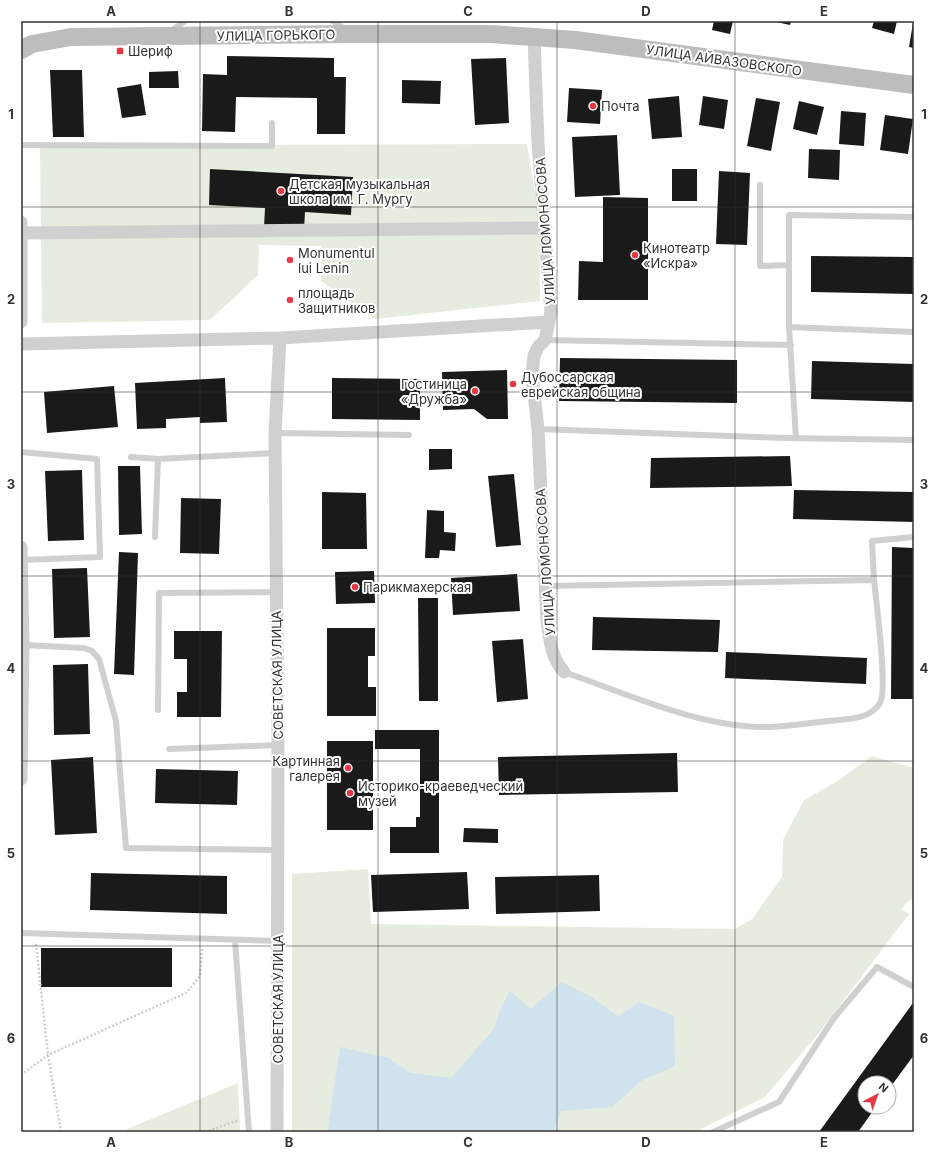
<svg xmlns="http://www.w3.org/2000/svg" width="935" height="1153" font-family="Inter,sans-serif">
	<style>
		.green { fill: #e6ecdf }
		.water { fill: #cfe2ee }
		.building { fill: #1a1a1a }
		.lines { fill: none; stroke-linecap: round; stroke-linejoin: round }
		.path { stroke: #cdcdcd; stroke-width: 2.5; stroke-dasharray: 2 2; stroke-linecap: butt }
		.lane { stroke: #d0d0d0; stroke-width: 6 }
		.street { stroke: #d0d0d0; stroke-width: 13 }
		.secondary { stroke: #bdbdbd; stroke-width: 18 }
		.grid { fill: none; stroke: #333; stroke-width: 1; stroke-opacity: 0.55 }
		.poi-dot { fill: #e63946; stroke: #fff; stroke-width: 1.5 }
		.labels { text-anchor: middle; dominant-baseline: central; stroke-width: 4; stroke-linejoin: round; paint-order: stroke }
		.street-label { font-size: 13px; fill: #333; stroke: #fff }
		.poi-label { font-size: 13px; fill: #333; stroke: #fff; text-anchor: start }
		.neatline { fill: none; stroke: #333; stroke-width: 1.5 }
		.grid-label { font-size: 13px; text-anchor: middle; font-weight: bold; fill: #333 }
	</style>
	<rect width="100%" height="100%" fill="#fff"/>
	<!-- green -->
	<path class="green" d="M527 144 539 219 540 301 375 319 321 281V246L259 245 258 275 210 320 42 323 40 146Z
		M872 756 914 768V896L901 909 909 914 818 1034 765 1097 695 1132H292V874L368 869 371 924 735 929 752 919 782 877 783 840 804 800 836 782Z
		M238 1083 240 1132H120Z"/>
	<!-- water -->
	<path class="water" d="M562 982 593 998 618 1016 640 1002 674 1016 675 1066 641 1081 612 1107 561 1111 554 1132H329L328 1128 340 1047 389 1058 410 1073 451 1078 494 1029 500 1010 510 991 531 1009Z"/>
	<!-- building -->
	<path class="building" d="M714 21H733L730 34 712 30Z
		M772 21H791L790 25Z
		M874 21H897L894 34 872 28Z
		M913 23H914V48L909 47Z
		M227 56 334 58V77H346L345 134H317V98L236 97 235 132 202 131 203 74 227 75Z
		M506 58 509 123 475 125 471 59Z
		M50 70H82L84 137H53Z
		M178 71 179 88H149V72Z
		M402 80 441 81 440 104 402 103Z
		M141 84 146 115 122 118 117 88Z
		M569 88 602 90 600 124 567 122Z
		M679 96 682 137 652 139 648 99Z
		M703 96 728 100 724 129 699 125Z
		M756 98 780 102 771 151 747 146Z
		M799 101 824 107 817 135 793 129Z
		M841 111 866 113 864 146 839 144Z
		M885 115 913 119 908 154 880 150Z
		M617 135 620 195 575 197 572 137Z
		M809 149 840 150 839 180 808 178Z
		M210 169 353 177 351 215 305 212 304 230 264 227 265 208 209 205Z
		M672 169H697V201H672Z
		M719 171 750 173 747 245 716 244Z
		M603 197 648 198V300H578L579 261 603 262Z
		M811 256 914 257V294L811 292Z
		M560 358 737 360V403L559 401Z
		M812 361 914 364V402L811 399Z
		M507 370 508 419H487L474 409 443 410 442 372Z
		M225 378 227 422 200 423V417L166 419V428L137 429 135 383Z
		M332 378 420 379V420L332 419Z
		M114 386 118 427 47 433 44 392Z
		M429 449H452V469L429 470Z
		M790 456 792 486 650 488 651 458Z
		M118 466H140L142 534 119 535Z
		M82 470 84 540 48 541 45 471Z
		M514 474 521 545 496 547 488 476Z
		M794 490 914 492V522L793 519Z
		M322 492 366 493 367 549H322Z
		M181 498 221 499 219 554 180 553Z
		M427 510 444 511V532L456 533 455 551 440 550 439 558H425Z
		M892 547 914 548V699H891Z
		M119 552 138 553 134 675 114 674Z
		M87 568 90 637 54 638 52 569Z
		M374 571 375 603 336 604 335 572Z
		M517 574 520 611 453 615 451 578Z
		M418 598H438V701H419Z
		M593 617 720 620 718 652 592 650Z
		M327 628H375V656H368V687H376V716H327Z
		M174 631H222L221 717H177V692H187V659H174Z
		M523 639 528 699 497 702 492 641Z
		M726 652 867 658 866 684 725 678Z
		M88 664 90 734 54 735 53 665Z
		M375 730H439V853H390V827H416V817H420V749H375Z
		M327 741H373V830H327Z
		M677 753 678 792 499 795 498 757Z
		M93 757 97 833 55 835 51 760Z
		M156 769 238 771 237 805 155 803Z
		M464 828 498 829V843L463 842Z
		M467 872 469 909 373 912 371 875Z
		M91 873 227 876V914L90 910Z
		M599 875 600 911 496 914 495 877Z
		M41 948H172V987H41Z
		M913 1003 914 1055 889 1089V1083H865V1107H876L858 1132H819Z"/>
	<g class="lines">
		<!-- path -->
		<path class="path" d="M36 944 48 1055 61 1132
			M21 1075 48 1055 186 993 200 976 202 949
			M205 1132 239 1120"/>
		<!-- lane -->
		<path class="lane" d="M333 21 346 30
			M170 32 185 21
			M21 145 272 146V123
			M760 185V266L789 265
			M789 327 914 332
			M545 340 791 345
			M538 429 785 438 914 440
			M275 433 409 435
			M796 438 789 327V215L914 217
			M21 452 97 459 100 557 22 560
			M131 457 158 459 275 453
			M155 537 158 459
			M545 586 874 580 872 541 914 537
			M23 645 84 648 92 651 99 659 116 721 126 848 278 850
			M564 672C628 694 702 729 771 727 790 726 809 723 828 721 846 719 870 720 880 703 888 691 876 599 874 580
			M158 710 159 593 276 592
			M169 749 278 745
			M21 933 278 941
			M235 940 249 1132
			M713 1132 779 1102 834 1018 877 967 914 987"/>
		<!-- street -->
		<path class="street" d="M534 37 538 143 551 312 545 340 538 347 534 356 532 375 538 429 547 621C550 641 551 657 564 672
			M21 222V322
			M22 233 546 228
			M21 344 280 338 549 322
			M21 547 23 645 21 779
			M277 1132 278 745 275 433 280 338"/>
		<!-- secondary -->
		<path class="secondary" d="M21 50 32 44 71 37 352 34H490L534 37 575 40 914 85"/>
	</g>
	<!-- grid -->
	<path class="grid" d="M200 21V1132M378 21V1132M557 21V1132M735 21V1132M21 207H914M21 392H914M21 576H914M21 761H914M21 946H914"/>
	<!-- markers -->
	<g class="poi-dot">
		<rect x="116" y="47" width="8" height="8" rx="2"/>
		<circle cx="593" cy="106" r="4"/>
		<circle cx="281" cy="191" r="4"/>
		<circle cx="635" cy="255" r="4"/>
		<circle cx="290" cy="260" r="4"/>
		<circle cx="290" cy="300" r="4"/>
		<circle cx="513" cy="384" r="4"/>
		<circle cx="475" cy="391" r="4"/>
		<circle cx="355" cy="587" r="4"/>
		<circle cx="348" cy="768" r="4"/>
		<circle cx="350" cy="793" r="4"/>
	</g>
	<g class="labels">
		<!-- street labels -->
		<g class="street-label">
			<text transform="translate(276 35) rotate(-1)">УЛИЦА ГОРЬКОГО</text>
			<text transform="translate(724 60) rotate(8)">УЛИЦА АЙВАЗОВСКОГО</text>
			<text transform="translate(545 231) rotate(-94)">УЛИЦА ЛОМОНОСОВА</text>
			<text transform="translate(545 562) rotate(-94)">УЛИЦА ЛОМОНОСОВА</text>
			<text transform="translate(277 675) rotate(-91)">СОВЕТСКАЯ УЛИЦА</text>
			<text transform="translate(278 999) rotate(-90)">СОВЕТСКАЯ УЛИЦА</text>
		</g>
		<!-- poi labels -->
		<g class="poi-label">
			<text x="128" y="51">Шериф</text>
			<text x="601" y="106">Почта</text>
			<text x="289" y="184">Детская музыкальная<tspan x="289" dy="15">школа им. Г. Мургу</tspan></text>
			<text x="643" y="248">Кинотеатр<tspan x="643" dy="15">«Искра»</tspan></text>
			<text x="298" y="253">Monumentul<tspan x="298" dy="15">lui Lenin</tspan></text>
			<text x="298" y="293">площадь<tspan x="298" dy="15">Защитников</tspan></text>
			<text x="521" y="377">Дубоссарская<tspan x="521" dy="15">еврейская община</tspan></text>
			<text x="467" y="384" text-anchor="end">Гостиница<tspan x="467" dy="15">«Дружба»</tspan></text>
			<text x="363" y="587">Парикмахерская</text>
			<text x="340" y="761" text-anchor="end">Картинная<tspan x="340" dy="15">галерея</tspan></text>
			<text x="358" y="786">Историко-краеведческий<tspan x="358" dy="15">музей</tspan></text>
		</g>
	</g>
	<!-- border -->
	<rect width="935" height="1153" fill="none" stroke="#ffffff" stroke-width="44"/>
	<!-- north arrow -->
	<g transform="translate(877 1095) rotate(41)"><circle r="19" fill="#ffffff" stroke="#adadad"/>
	<path d="M0-3L7 15L0 10L-7 15Z" fill="#e63946"/>
	<text y="-6" font-size="11" font-weight="bold" text-anchor="middle" fill="#333333">N</text>
	</g>
	<rect x="22" y="22" width="891" height="1109" class="neatline"/>
	<g class="grid-label">
		<text x="111" y="16">A</text>
		<text x="289" y="16">B</text>
		<text x="468" y="16">C</text>
		<text x="646" y="16">D</text>
		<text x="824" y="16">E</text>
		<text x="11" y="119">1</text>
		<text x="924" y="119">1</text>
		<text x="11" y="304">2</text>
		<text x="924" y="304">2</text>
		<text x="11" y="489">3</text>
		<text x="924" y="489">3</text>
		<text x="11" y="673">4</text>
		<text x="924" y="673">4</text>
		<text x="11" y="858">5</text>
		<text x="924" y="858">5</text>
		<text x="11" y="1043">6</text>
		<text x="924" y="1043">6</text>
		<text x="111" y="1147">A</text>
		<text x="289" y="1147">B</text>
		<text x="468" y="1147">C</text>
		<text x="646" y="1147">D</text>
		<text x="824" y="1147">E</text>
	</g>
</svg>
